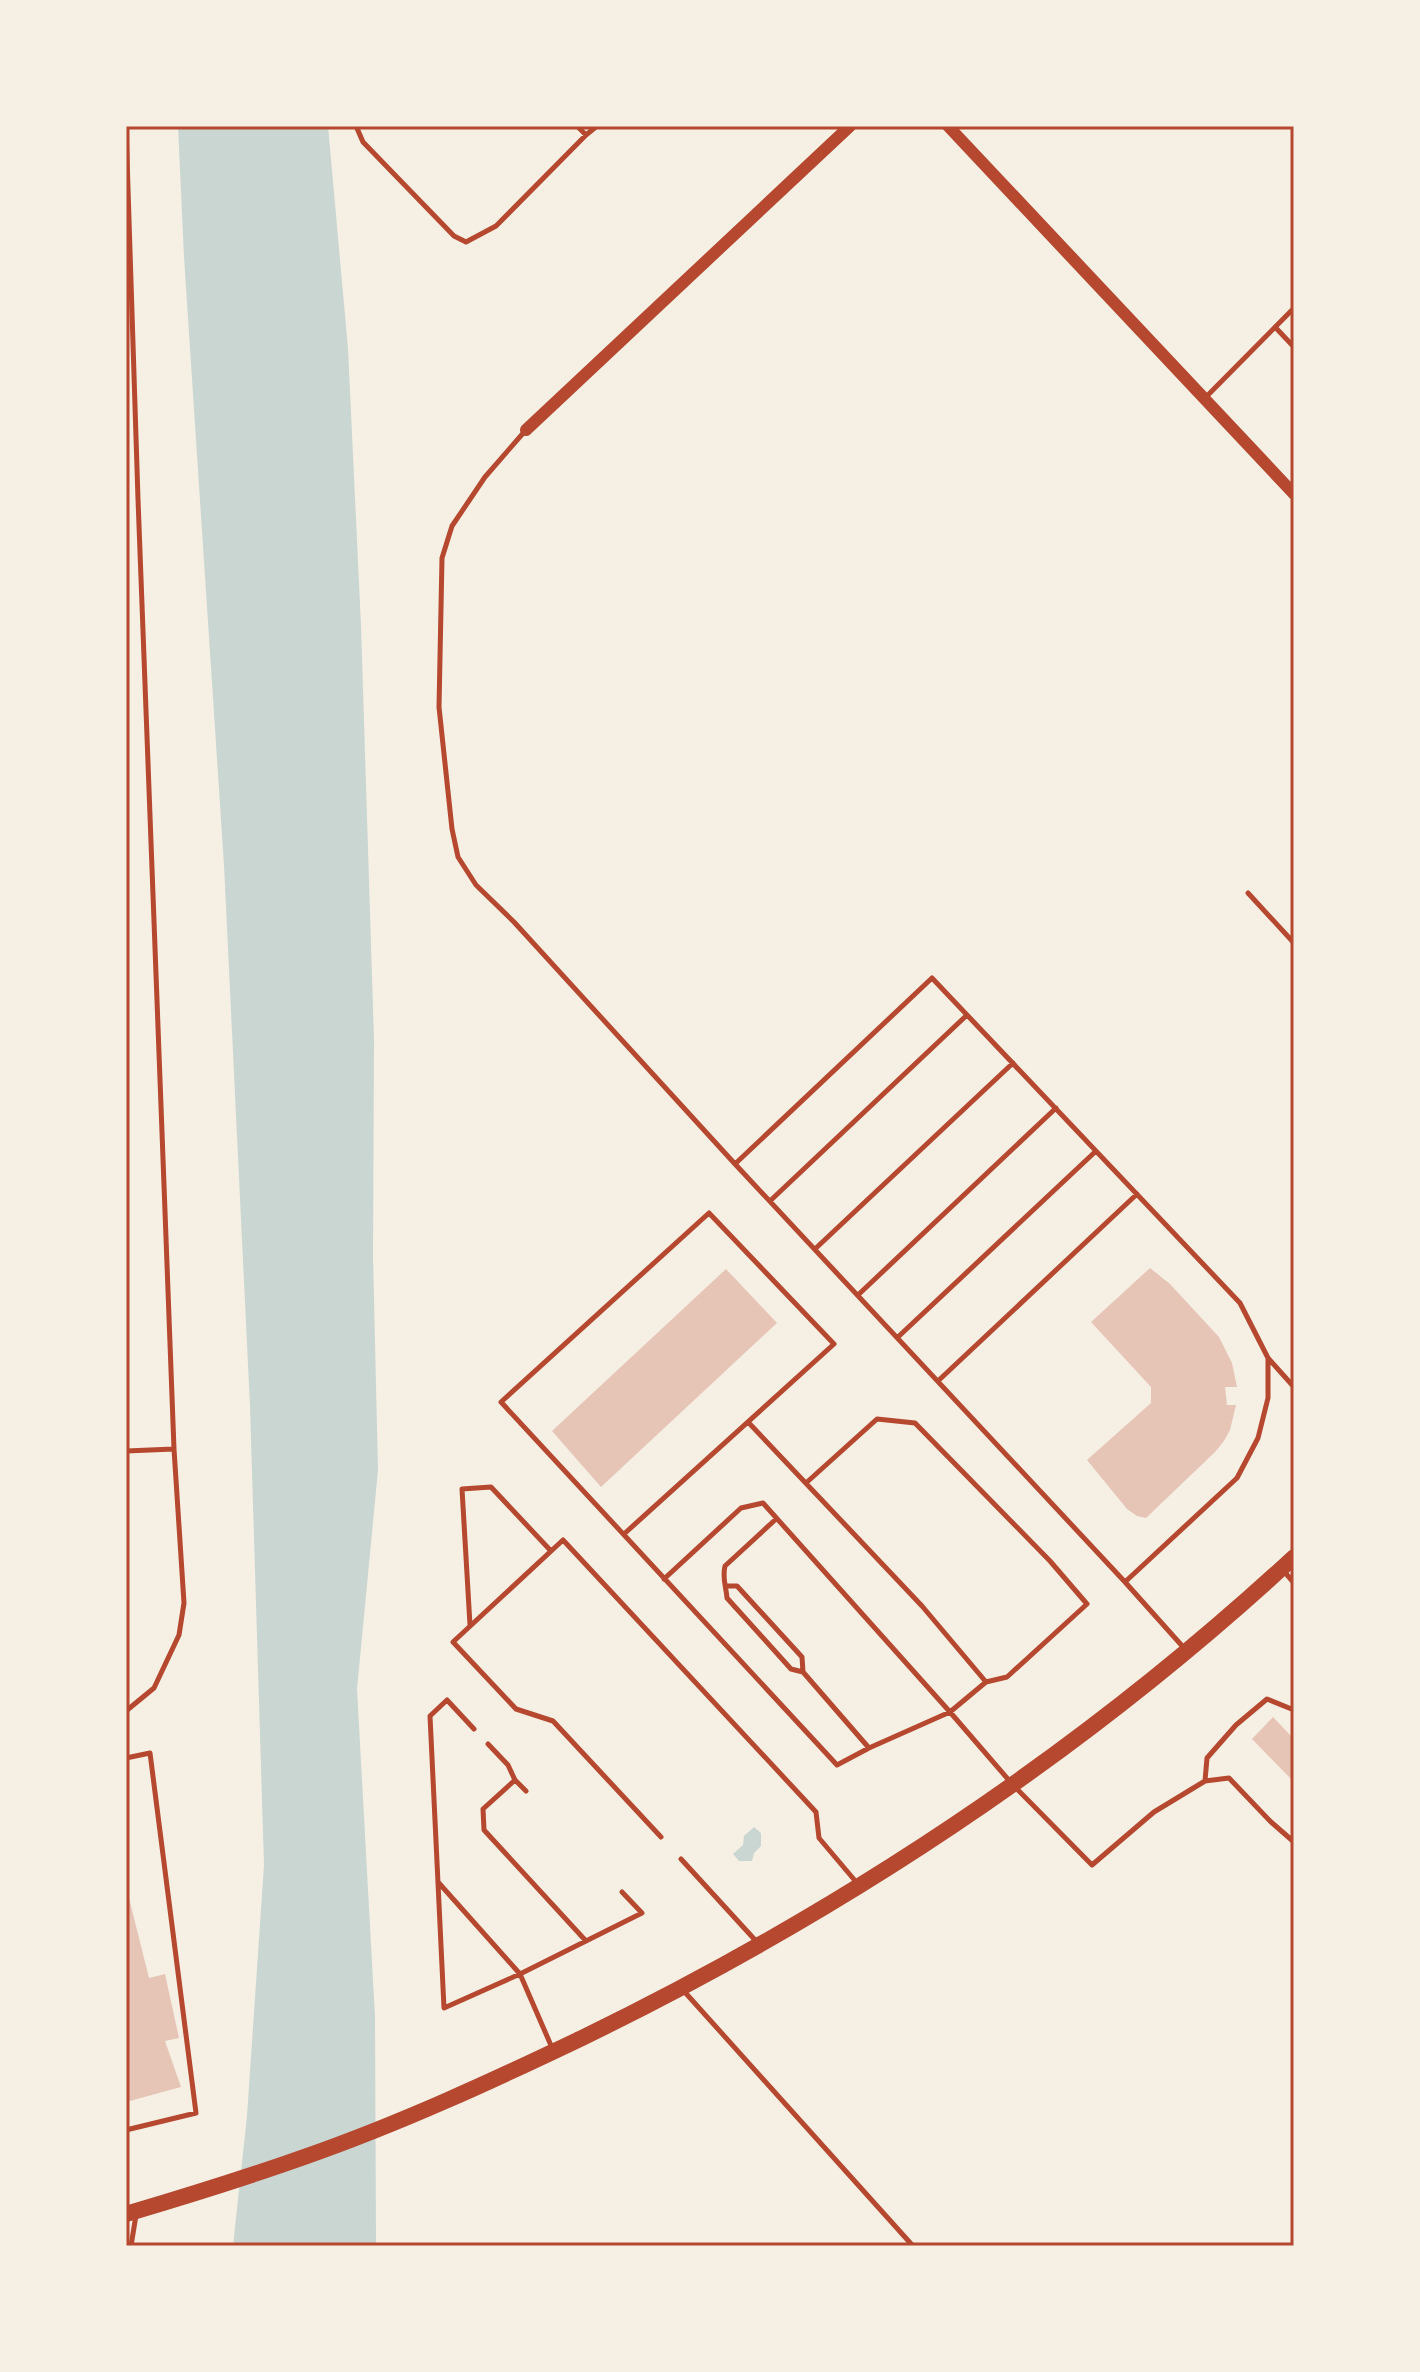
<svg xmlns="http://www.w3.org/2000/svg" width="1420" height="2372" font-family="'Noto Sans',sans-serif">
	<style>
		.water { fill: #c9d6d2 }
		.building { fill: #e6c5b7 }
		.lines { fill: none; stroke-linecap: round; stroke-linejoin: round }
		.service { stroke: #b5482f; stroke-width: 5 }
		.tertiary { stroke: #b5482f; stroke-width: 12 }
		.trunk { stroke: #b5482f; stroke-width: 16 }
		.neatline { fill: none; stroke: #b5482f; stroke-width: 3 }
	</style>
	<rect width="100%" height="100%" fill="#f6efe4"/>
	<!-- water -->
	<path class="water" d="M178 126H328L348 349 361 626 374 1041 373 1257 378 1470 357 1689 375 2017 376 2246H233L247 2116 264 1865 250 1406 224 865 184 257Z
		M754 1827 761 1833V1846L754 1853 752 1861H739L733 1854 743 1845 744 1836Z"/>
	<!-- building -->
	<path class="building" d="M1150 1268 1170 1284 1219 1337 1232 1363 1237 1387H1225L1227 1405H1236L1230 1430 1224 1441 1215 1452 1146 1518 1137 1516 1127 1509 1087 1460 1151 1403V1387L1091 1322Z
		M726 1269 777 1323 601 1487 552 1431Z
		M1273 1717 1294 1739V1782L1252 1739Z
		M126 1886 149 1978 165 1974 179 2038 165 2041 181 2087 126 2102Z"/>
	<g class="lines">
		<!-- service -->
		<path class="service" d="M356 126 363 142 454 236 466 242 496 226 586 135
			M577 126 586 135 597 126
			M1275 327 1294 347
			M1205 398 1294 308
			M525 431 485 477 452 526 442 558 439 707 452 829 458 857 476 885 514 922 735 1164 1125 1582
			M1248 893 1294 943
			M735 1164 932 978 1240 1303 1268 1358
			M770 1201 967 1015
			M815 1249 1013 1063
			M858 1295 1056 1108
			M898 1337 1096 1151
			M938 1381 1137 1194
			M126 1451 174 1449 138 499 126 126
			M806 1483 877 1419 915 1423 1050 1561 1087 1604 1007 1677 986 1682
			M776 1519 725 1566C722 1578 726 1586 727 1598L791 1669 803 1672 869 1748
			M624 1534 834 1344 709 1213 501 1402 837 1765 869 1748 950 1712 1013 1785 1092 1865 1154 1812 1205 1781 1229 1778 1271 1822 1294 1842
			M1282 1569 1294 1583
			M664 1579 741 1508 763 1503 950 1712 986 1682 922 1606 748 1422
			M726 1586H737L802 1657 803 1672
			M470 1625 462 1489 491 1487 551 1551
			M1184 1648 1125 1582 1237 1478 1258 1438 1268 1398V1358L1294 1387
			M126 1711 154 1688 179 1635 184 1603 174 1449
			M474 1729 447 1700 430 1716 444 2008 520 1974 642 1913 622 1892
			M488 1744 508 1765 515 1780 526 1791
			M126 1758 150 1753 196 2113 126 2130
			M515 1780 483 1809 484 1830 586 1941
			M1205 1781 1207 1758 1236 1725 1267 1699 1294 1710
			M661 1837 553 1721 516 1709 453 1642 563 1540 816 1812 819 1838 857 1883
			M681 1859 756 1941
			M438 1882 520 1974 553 2050
			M682 1989 913 2246
			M131 2246 136 2215"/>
		<!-- tertiary -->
		<path class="tertiary" d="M948 126 1294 494
			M526 430 850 126"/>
		<!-- trunk -->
		<path class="trunk" d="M126 2214C187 2196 248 2177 307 2156 401 2123 492 2081 582 2038 841 1912 1082 1753 1294 1557"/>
	</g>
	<!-- border -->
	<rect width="1420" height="2372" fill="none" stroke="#f6efe4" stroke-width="256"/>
	<rect x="128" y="128" width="1164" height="2116" class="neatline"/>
</svg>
